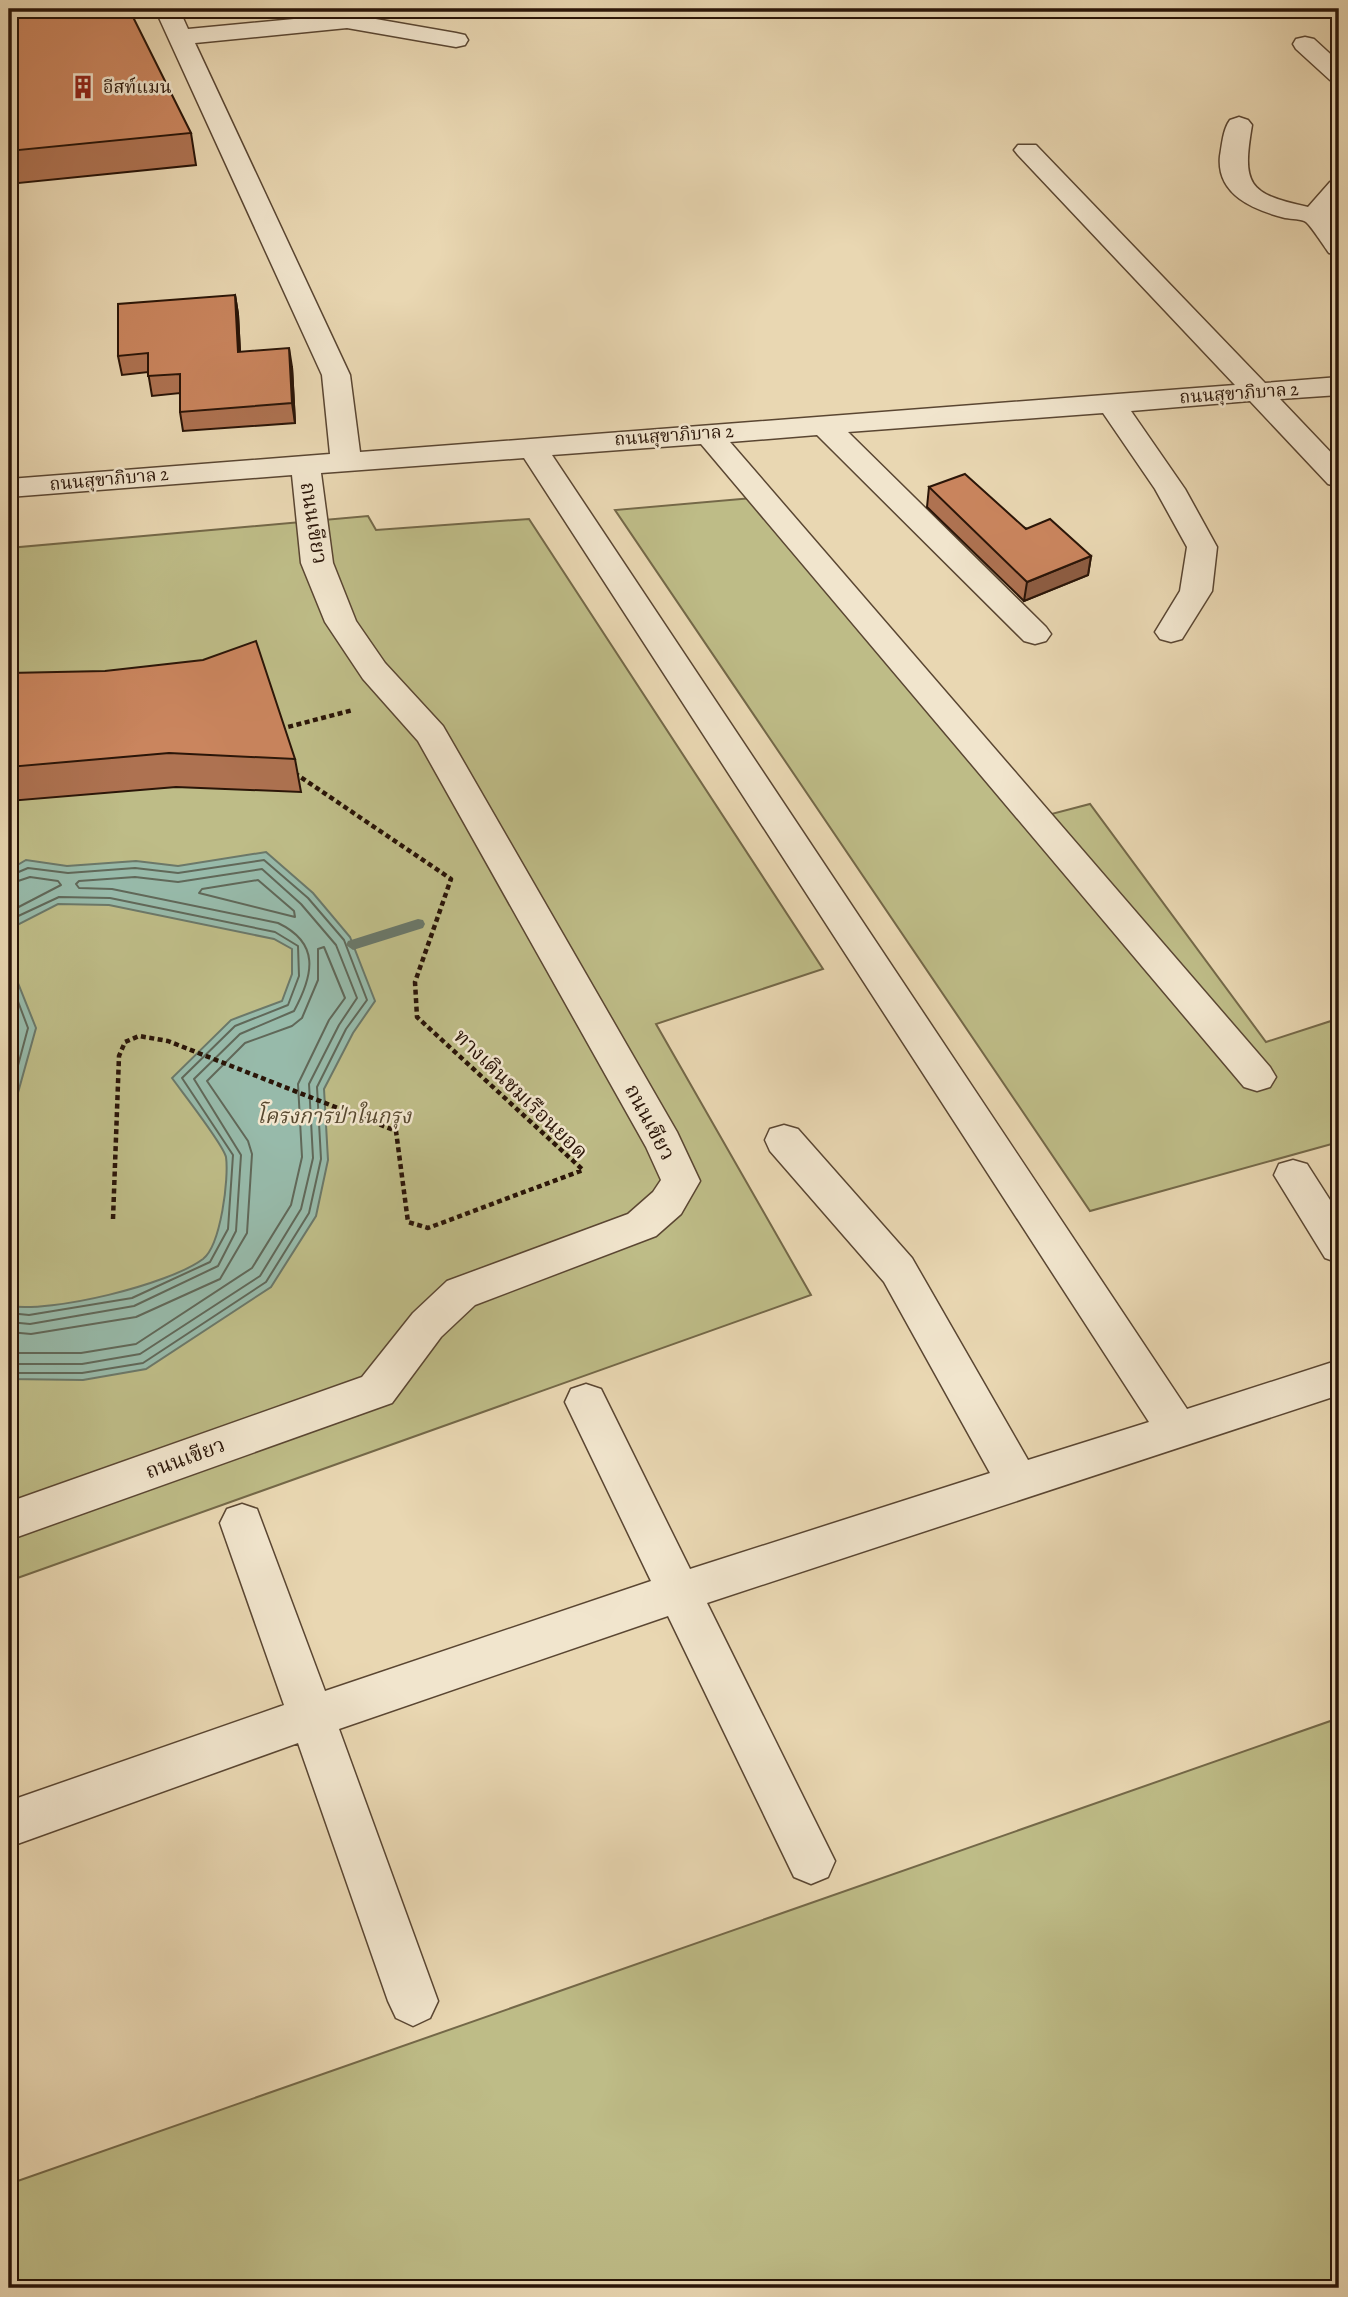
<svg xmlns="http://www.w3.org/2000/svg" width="1348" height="2297" font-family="Alegreya,'Noto Serif Thai',serif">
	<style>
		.green { fill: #bebc87; stroke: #746848; stroke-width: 2 }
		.water { fill: #97baaa; stroke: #6b7869; stroke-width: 2 }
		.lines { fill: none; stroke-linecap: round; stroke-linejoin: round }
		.shore { stroke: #606859; stroke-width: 2 }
		.stream { fill: #6b7869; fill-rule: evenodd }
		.minor-casing { stroke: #5a4632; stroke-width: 3 }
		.path { stroke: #2a1508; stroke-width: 4.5; stroke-dasharray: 5 3.5; stroke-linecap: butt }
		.minor { fill: #f1e5cd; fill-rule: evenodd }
		.wall { fill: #ae7251; stroke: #2a1508; stroke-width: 2 }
		.shaded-wall { fill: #8d5d42; stroke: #2a1508; stroke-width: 2 }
		.building { fill: #ca855e; stroke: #2a1508; stroke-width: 2 }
		.labels { text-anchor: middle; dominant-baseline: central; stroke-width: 5; stroke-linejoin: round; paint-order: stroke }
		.far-poi-label { font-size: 18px; fill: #2a1508; stroke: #f1e5cd; text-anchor: start }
		.far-street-label { font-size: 18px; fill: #2a1508; stroke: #f1e5cd }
		.street-label { font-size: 21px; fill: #2a1508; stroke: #f1e5cd }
		.park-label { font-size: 21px; font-style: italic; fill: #56472e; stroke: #f1e5cd }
	</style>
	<rect width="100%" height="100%" fill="#e9d7b2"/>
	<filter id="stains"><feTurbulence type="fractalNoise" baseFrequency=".00286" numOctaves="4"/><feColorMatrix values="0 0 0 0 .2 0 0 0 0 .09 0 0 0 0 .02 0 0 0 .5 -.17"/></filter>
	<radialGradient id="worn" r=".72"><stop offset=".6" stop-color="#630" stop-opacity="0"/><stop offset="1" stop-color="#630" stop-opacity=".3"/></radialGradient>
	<!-- green -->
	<path class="green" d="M765 497 1048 815 1090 804 1266 1042 1331 1021 1339 1030V1142L1090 1211 615 510Z
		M368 516 376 530 529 519 823 969 656 1024 811 1295 9 1581V548Z
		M1339 1718V2288H9V2184Z"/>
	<!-- water -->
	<path class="water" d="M266 852 313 893 350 937 375 1001 353 1033 324 1089 328 1160 316 1216 271 1287 146 1369 83 1380 9 1379V1306C51 1313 168 1285 203 1259 221 1245 229 1178 226 1157 223 1144 182 1092 172 1078L231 1020 282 1001 292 974V949L274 939 109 905 58 904 17 925 18 983 36 1028 9 1125V870L26 860 67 866 136 861 178 866Z"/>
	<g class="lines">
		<!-- shore -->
		<path class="shore" d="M9 876 28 868 68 873 135 868 178 873 264 860 308 898 344 940 367 1000 346 1029 317 1087 321 1159 309 1213 266 1282 143 1363 82 1373H9
			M258 880 294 911 295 917 199 893 202 889Z
			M9 884 30 877 58 881 61 885 9 912
			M9 1099 28 1028 11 983 10 926 14 918 59 897 110 898 275 932 298 946 299 976 288 1005 235 1026 182 1078 233 1155 228 1229 210 1262 132 1298 29 1315 9 1313
			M9 1322 30 1324 134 1306 218 1266 236 1231 241 1155 194 1079 240 1034 294 1011C314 974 320 943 278 923L112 889 79 888 76 884 79 881 135 877 178 882 262 869 301 904 336 945 357 998 339 1025 309 1084 313 1158 301 1209 260 1276 140 1354 82 1364H9
			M9 1332 31 1334 136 1317 220 1279 247 1233 252 1154 248 1141 207 1081 245 1043 292 1026 302 1018 318 980V949L324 947 345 998 329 1020 298 1084 302 1157 291 1205 252 1268 136 1344 81 1353H9"/>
		<!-- stream -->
		<path class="stream" d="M418 919 423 920 425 924 423 928 353 950 346 945 348 941Z"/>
		<!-- minor casing -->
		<g class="minor-casing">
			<path id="minor" d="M155 9H179L188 29 347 14 456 33 465 35 468 40 465 45 456 47 347 28 195 43 350 375 360 452 1235 385 1018 155 1014 150 1018 145H1036L1265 383 1339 377V395L1280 399 1339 461V487L1328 484 1250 401 1131 411 1185 489 1217 547 1212 591 1182 639 1171 642 1160 639 1155 632 1180 591 1187 547 1155 489 1103 413 848 432 1046 627 1051 634 1046 641 1035 644 1024 641 817 435 730 442 1270 1067 1276 1077 1270 1087 1257 1091 1244 1087 701 444 552 455 1187 1409 1339 1360V1395L707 1603 835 1861 828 1877 811 1884 794 1877 668 1616 339 1729 438 2001 430 2018 413 2026 396 2018 388 2001 298 1743 9 1847V1801L284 1705 220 1523 227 1509 242 1504 257 1509 325 1691 651 1581 565 1402 571 1389 586 1384 601 1389 690 1569 990 1473 884 1282 770 1151 765 1140 770 1129 784 1125 798 1129 912 1258 1028 1460 1149 1422 524 458 321 473 333 563 356 621 385 663 443 726 677 1132 700 1181 681 1214 656 1236 475 1305 441 1337 392 1403 9 1540V1502L362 1377 413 1313 447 1281 628 1214 653 1192 661 1180 646 1147 418 741 363 679 325 622 301 563 292 475 9 497V479L330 454 322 375Z
				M1305 37 1314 39 1339 62V82L1330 80 1296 49 1293 44 1296 39Z
				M1239 117 1248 120 1252 125C1242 184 1247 194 1308 207L1330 182 1339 180V202L1331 217 1339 231V255L1329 253C1324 246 1311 226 1306 222 1302 219 1291 219 1285 218 1254 210 1216 195 1220 156 1222 145 1223 129 1230 120Z
				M1293 1160 1307 1164 1339 1214V1263L1325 1258 1274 1175 1279 1164Z"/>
		</g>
		<!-- path -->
		<path class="path" d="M280 729 353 710
			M113 1219 119 1056 125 1042 139 1036 168 1041 396 1131 408 1222 428 1228 583 1170 417 1017 415 982 451 879 296 774"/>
		<!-- minor -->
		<use href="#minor" class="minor"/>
	</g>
	<!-- wall -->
	<path class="wall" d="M9 9 191 133 196 165 9 184Z
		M235 295 238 314 240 352 292 367 295 423 183 431 180 412V393L152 396 148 372 122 375 118 356Z
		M929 487 1091 556 1088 575 1024 601 927 507Z
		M9 673 295 759 301 792 176 787 9 801Z"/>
	<!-- shaded-wall -->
	<path class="shaded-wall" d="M235 295 238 314 241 371 238 352Z
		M289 348 292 367 295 423 292 403Z
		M1091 556 1088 575 1024 601 1027 582Z"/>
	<!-- building -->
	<path class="building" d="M9 9H129L191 133 9 151Z
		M235 295 238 352 289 348 292 403 180 412V374L148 376V353L118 356V304Z
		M965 474 1026 529 1050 519 1091 556 1027 582 929 487Z
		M256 641 295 759 169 753 9 767V673L105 671 203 660Z"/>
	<!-- icons -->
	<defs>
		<g id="building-bare" transform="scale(1.89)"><path d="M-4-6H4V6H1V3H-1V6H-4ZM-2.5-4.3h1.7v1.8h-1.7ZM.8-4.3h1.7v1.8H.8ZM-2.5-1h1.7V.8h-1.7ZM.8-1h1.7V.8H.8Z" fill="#8f2418" stroke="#f1e5cd" stroke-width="2.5" paint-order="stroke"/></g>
	</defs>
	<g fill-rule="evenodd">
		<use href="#building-bare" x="83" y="87"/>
	</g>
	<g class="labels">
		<!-- far-poi labels -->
		<g class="far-poi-label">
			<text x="103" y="87">อีสท์แมน</text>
		</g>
		<!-- far-street labels -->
		<g class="far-street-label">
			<text transform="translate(1239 393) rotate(-4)">ถนนสุขาภิบาล 2</text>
			<text transform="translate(674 435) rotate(-4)">ถนนสุขาภิบาล 2</text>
			<text transform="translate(109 479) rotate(-5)">ถนนสุขาภิบาล 2</text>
		</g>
		<!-- street labels -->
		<g class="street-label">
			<text transform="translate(314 523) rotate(81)">ถนนเขียว</text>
			<text transform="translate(521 1094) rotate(44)">ทางเดินชมเรือนยอด</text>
			<text transform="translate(650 1122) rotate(62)">ถนนเขียว</text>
			<text transform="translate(185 1458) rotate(-20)">ถนนเขียว</text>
		</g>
		<!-- park labels -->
		<g class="park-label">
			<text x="334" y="1116">โครงการป่าในกรุง</text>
		</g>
	</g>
	<!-- margin -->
	<rect width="1348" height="2297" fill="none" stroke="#e9d7b2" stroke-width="35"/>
	<rect x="10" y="10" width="1327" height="2276" fill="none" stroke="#2a1508" stroke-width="3.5"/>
	<rect x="18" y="18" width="1313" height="2262" fill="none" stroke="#2a1508" stroke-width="2"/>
	<rect width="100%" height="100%" filter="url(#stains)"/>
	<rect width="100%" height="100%" fill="url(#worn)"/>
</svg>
